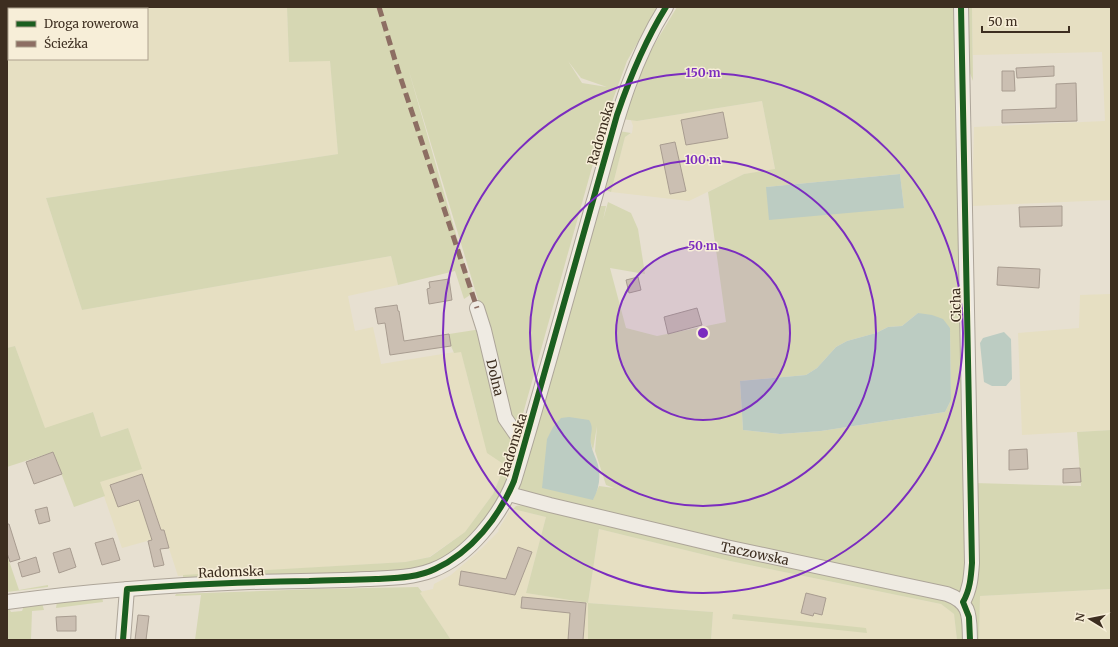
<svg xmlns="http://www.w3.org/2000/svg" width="1118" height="647" font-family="Merriweather,serif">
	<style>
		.farmland { fill: #e6dfc2; fill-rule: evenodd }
		.green { fill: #d6d7b3; fill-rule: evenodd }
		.water { fill: #bcccc2 }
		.building { fill: #cbbfb2; stroke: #a89c90 }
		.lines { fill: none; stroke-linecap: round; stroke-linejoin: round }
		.minor-casing { stroke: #ada599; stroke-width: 16 }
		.minor { stroke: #efebe3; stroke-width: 14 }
		.quiet { stroke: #8d6e63; stroke-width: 5; stroke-dasharray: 10 5; stroke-linecap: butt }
		.cycleway-casing { stroke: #f7eed8; stroke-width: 8 }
		.cycleway { stroke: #1b5e20; stroke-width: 6 }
		.ring { fill: none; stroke: #7b2cbf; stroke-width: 2 }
		.labels { text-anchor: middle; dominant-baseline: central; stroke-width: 3; stroke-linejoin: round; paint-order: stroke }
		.street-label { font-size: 13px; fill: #3d2e20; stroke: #f7eed8 }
		.centre { fill: #7b2cbf; stroke: #f7eed8; stroke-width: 2 }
		.ring-label { font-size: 12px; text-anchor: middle; font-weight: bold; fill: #7b2cbf; stroke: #f7eed8; stroke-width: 3; stroke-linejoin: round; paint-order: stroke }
	</style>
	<rect width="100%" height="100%" fill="#e7e0d1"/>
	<!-- farmland -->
	<path class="farmland" d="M7 7H287L289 62 330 60 338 154 46 198 82 310 391 256 398 285 348 296 355 331 373 327 381 364 461 351 477 415 505 465 493 494 465 532 429 557 405 562 178 576 165 536 122 548 99 482 128 428 101 437 93 412 45 429 15 346 7 348ZM9 9H147V59H9Z
		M972 7H1111V200L972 206 974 127 1105 121 1102 52 973 55Z
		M762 101 775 170 744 174 689 201 611 192 625 137 632 133 633 126 631 120 637 121Z
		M1111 294V430L1022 435 1018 333 1079 328 1080 295Z
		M513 509 546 517 526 593 588 603 599 529 730 561 941 604 954 614 957 640H711L713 612 589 603 588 640H451L419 592 433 589 434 584 451 575 480 550 499 531 498 530 509 512Z
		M1111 589V640H979L980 596Z"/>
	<!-- green -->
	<path class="green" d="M287 7H658L627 61 605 121 519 428C512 420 507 410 508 399L408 68 473 293 464 299 455 271 398 285 391 256 82 310 46 198 338 154 330 61 289 62ZM568 61 581 78 607 87 582 83Z
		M677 7H956L967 563 961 592 605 513 523 491 519 487 520 479 597 206H606L603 220 608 202 631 213 638 229 645 274 610 268 626 328 657 336 726 322 708 192 744 174 775 169 762 101 637 121 622 119 642 65ZM900 174 904 208 766 187ZM918 313 950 328 951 400 945 412 821 431 780 434 743 430 740 381 806 375 817 368 836 347 847 341 876 333 888 327 902 326ZM589 420 590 440 593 450 597 426 595 451 606 485 614 488 599 486 593 499Z
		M966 7H972L973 81 968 68Z
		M619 131 631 133 625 137 611 192 602 189Z
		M475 330H479L519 444 511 472 502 493 484 521 456 549 442 560 421 568 408 570 183 580V575L405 562 430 557 465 532 493 494 505 465 487 453 461 352 454 353 451 346 449 334Z
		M15 346 45 428 93 412 101 437 128 428 142 469 100 482 105 496 74 507 53 452 7 467V348Z
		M1111 430V589L980 596 979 640H974L970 602 974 483 1081 486 1077 432Z
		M523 505 950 601 961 611 963 617V640H957L954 614 941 604 730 561 599 529 588 603 713 612 711 640H588V603L526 593 546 517 513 509 516 506Z
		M7 555 19 590 48 585V587L7 592Z
		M418 587 422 592 420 593 451 640H195L201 595 175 596 176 594 317 589Z
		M102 596 103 602 56 608 57 601Z
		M42 603 44 610 32 611 31 640H7V608H9L11 612 22 611 24 606Z
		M733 614 866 628 867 633 732 619Z"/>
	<!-- water -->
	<path class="water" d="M900 174 904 208 769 220 766 187Z
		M918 313 932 315 943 319 950 328 951 400 945 412 821 431 780 434 743 430 740 381 806 375 817 368 836 347 847 341 876 333 888 327 902 326Z
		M1004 332 1011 339 1012 379 1006 386H992L984 382 980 343 983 338Z
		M569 417 589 420C595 429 589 434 591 444 592 451 596 458 598 465 601 477 599 489 593 500L542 488 547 439 553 427 561 418Z"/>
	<!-- building -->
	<path class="building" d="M1054 66V76L1017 78 1016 68Z
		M1002 71H1014L1015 91H1002Z
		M1076 83 1077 121 1002 123V110L1056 108V84Z
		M723 112 728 138 686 145 681 120Z
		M675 142 686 191 670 194 660 145Z
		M1062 206V226L1020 227 1019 207Z
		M998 267 1040 269 1039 288 997 285Z
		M638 277 641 290 629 293 626 280Z
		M449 279 452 300 429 304 427 289 430 288 429 282Z
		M397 305 398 311H399L404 341 449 334 451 346 390 355 385 323 378 324 375 308Z
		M697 308 702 325 668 334 664 317Z
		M1027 449 1028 469 1009 470V450Z
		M53 452 62 474 34 484 26 462Z
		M1080 468 1081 482 1063 483V469Z
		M142 474 161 530H164L169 548 160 549 164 565 154 567 148 541 152 540 139 500 118 507 110 485Z
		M47 507 50 521 39 524 35 510Z
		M7 524H9L20 559 10 562 7 553Z
		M113 538 120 560 102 565 95 543Z
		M518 547 532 552 515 595 459 585 461 571 506 579Z
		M70 548 76 567 59 573 53 553Z
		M36 557 40 572 22 577 18 563Z
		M806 593 826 598 822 615 814 613 813 616 801 613Z
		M522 597 586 603 583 640H568L570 613 521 608Z
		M138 615 149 616 146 640H135Z
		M76 616V631H57L56 617Z"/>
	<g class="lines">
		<!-- minor casing -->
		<g class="minor-casing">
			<g id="minor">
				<path d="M961 7 972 563C971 577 970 590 963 602"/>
				<path id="s1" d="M477 308 484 330 505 418 516 434 526 439"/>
				<path id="s2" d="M509 494 550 505 726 547 947 594C972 603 969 617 970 640"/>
				<path d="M7 602C87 591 168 585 249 582 288 581 327 581 367 579 389 578 412 578 433 570 469 556 500 516 514 481 542 389 567 296 593 204 613 135 627 69 666 7"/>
				<path d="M123 640 127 589"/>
			</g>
		</g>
		<!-- minor -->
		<use href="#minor" class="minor"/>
		<!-- quiet -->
		<path class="quiet" d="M379 7 398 70 477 308"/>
		<!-- cycleway casing -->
		<g class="cycleway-casing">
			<path id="cycleway" d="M961 7 972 563C971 577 970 590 963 602L969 617 970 640
				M123 640 127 589C187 584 248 582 309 581 331 580 353 580 376 579 395 578 417 578 435 569 472 552 499 517 514 481L617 115C630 77 645 41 666 7"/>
		</g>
		<!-- cycleway -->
		<use href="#cycleway" class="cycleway"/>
	</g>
	<!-- distance rings -->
	<circle cx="703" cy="333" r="87" fill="#7b2cbf" fill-opacity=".12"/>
	<g class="ring">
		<circle cx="703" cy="333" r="87"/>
		<circle cx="703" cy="333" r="173"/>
		<circle cx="703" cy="333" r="260"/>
	</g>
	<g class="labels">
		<!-- street labels -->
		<g class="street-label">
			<text transform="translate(601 133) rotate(-74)">Radomska</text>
			<text transform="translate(956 305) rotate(-91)">Cicha</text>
			<text stroke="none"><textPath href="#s1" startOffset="72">Dolna</textPath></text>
			<text transform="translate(513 445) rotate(-73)">Radomska</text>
			<text stroke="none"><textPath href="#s2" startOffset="253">Taczowska</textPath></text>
			<text transform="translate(231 572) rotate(-2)">Radomska</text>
		</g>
	</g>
	<circle cx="703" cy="333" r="6" class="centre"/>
	<g class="ring-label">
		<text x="703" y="77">150 m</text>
		<text x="703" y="164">100 m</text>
		<text x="703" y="250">50 m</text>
	</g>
	<!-- border -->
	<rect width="1118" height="647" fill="none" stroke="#3d2e20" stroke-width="16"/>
	<!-- legend -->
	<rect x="8" y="8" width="140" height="52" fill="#f7eed8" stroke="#ada18e"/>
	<rect x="16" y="21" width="20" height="6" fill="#1b5e20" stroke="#ada18e"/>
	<text x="44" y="28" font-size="12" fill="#3d2e20">Droga rowerowa</text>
	<rect x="16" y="41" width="20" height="6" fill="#8d6e63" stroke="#ada18e"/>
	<text x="44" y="48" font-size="12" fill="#3d2e20">Ścieżka</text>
	<!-- north arrow -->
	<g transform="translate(1090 619) rotate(280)" stroke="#f7eed8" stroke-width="3" paint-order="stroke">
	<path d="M0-3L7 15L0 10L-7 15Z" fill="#3d2e20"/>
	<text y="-6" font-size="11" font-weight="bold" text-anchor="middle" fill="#3d2e20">N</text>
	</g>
	<!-- scale -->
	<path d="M982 26v6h87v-6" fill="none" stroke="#3d2e20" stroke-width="2"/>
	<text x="988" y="26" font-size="12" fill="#3d2e20" stroke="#f7eed8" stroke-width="3" paint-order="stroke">50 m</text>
</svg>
